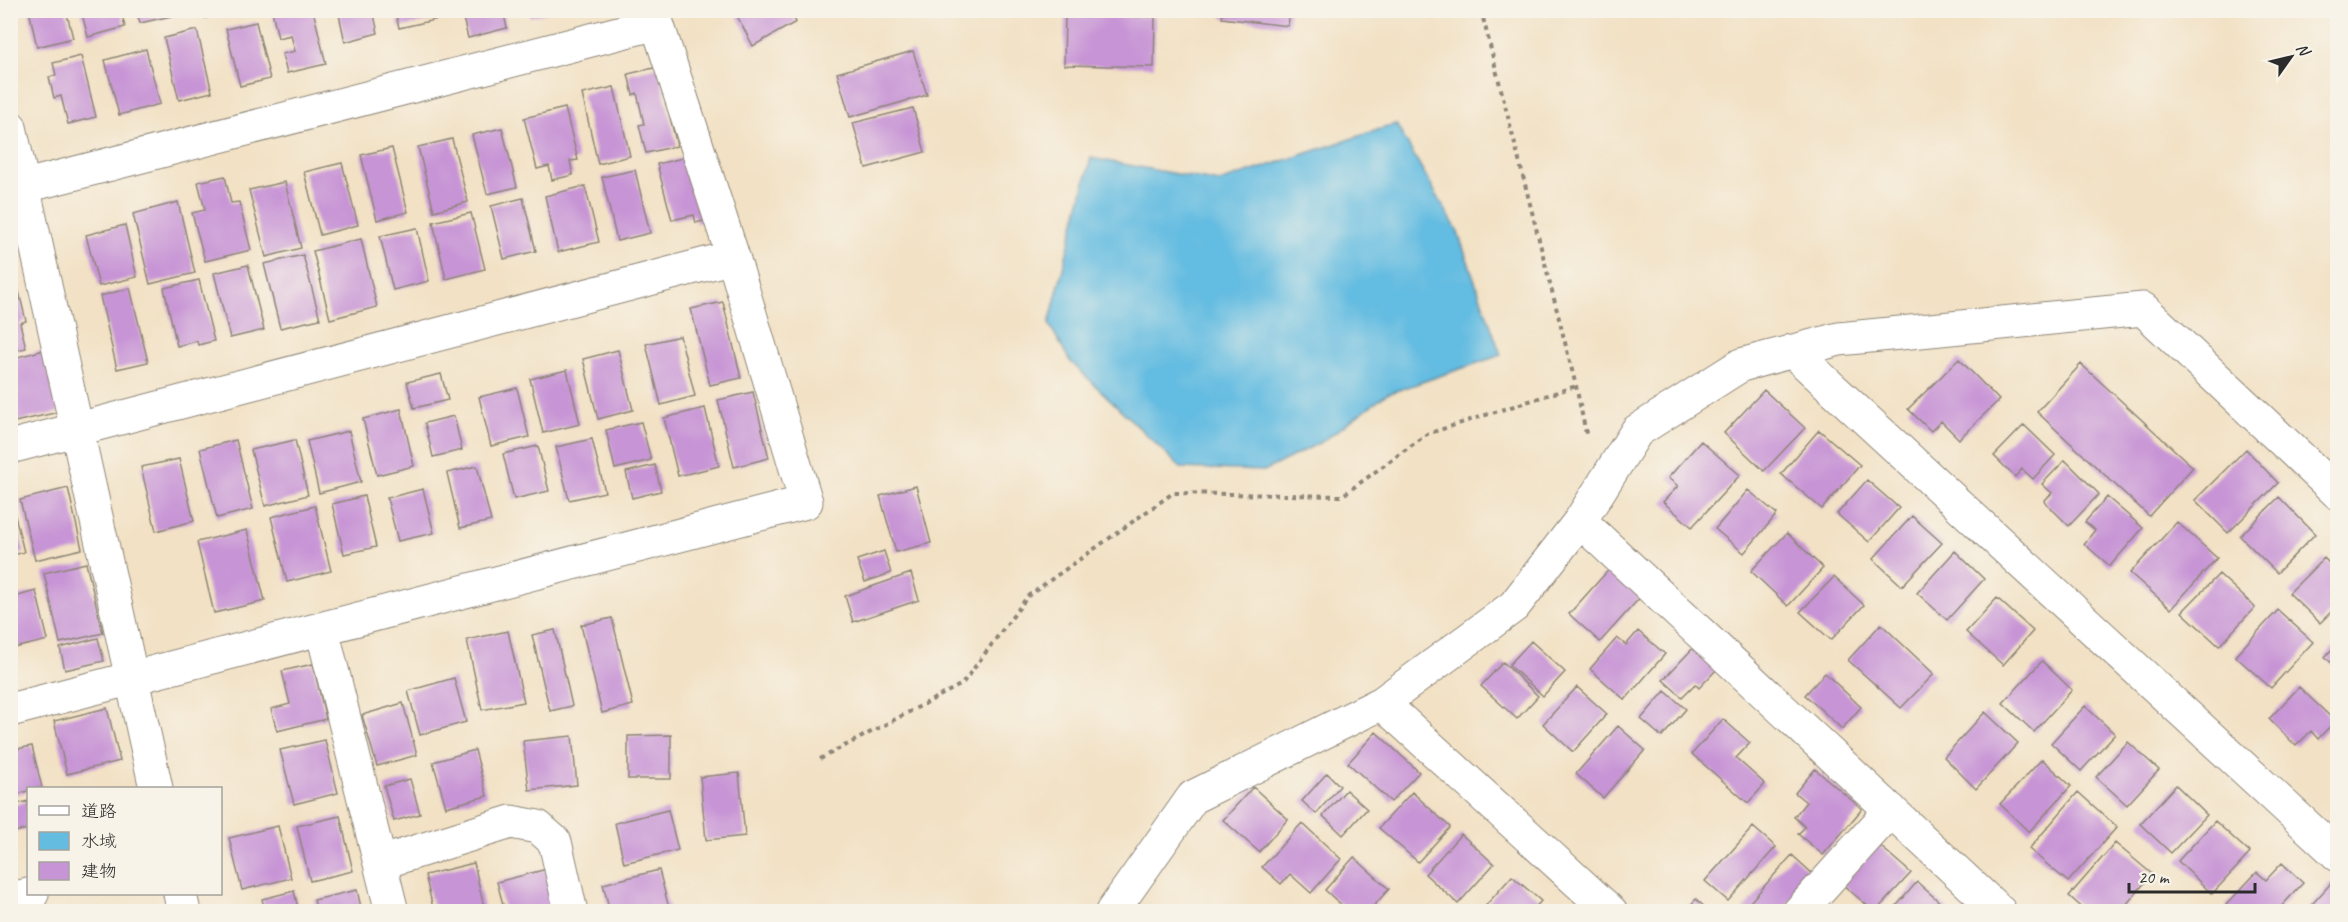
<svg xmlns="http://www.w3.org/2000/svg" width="2348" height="922" font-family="Caveat,'Klee One',sans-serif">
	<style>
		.water { fill: #64bce1; stroke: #487486; stroke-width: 1.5 }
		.building { fill: #c794d5 }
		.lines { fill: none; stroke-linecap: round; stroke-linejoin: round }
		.street-casing { stroke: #8e8678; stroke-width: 35 }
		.path { stroke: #8e8678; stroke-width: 4; stroke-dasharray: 4.5 4.5; stroke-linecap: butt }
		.street { stroke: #fff; stroke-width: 33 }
	</style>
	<rect width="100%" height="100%" fill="#f7f3e8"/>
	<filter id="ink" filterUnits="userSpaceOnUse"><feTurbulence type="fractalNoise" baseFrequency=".0167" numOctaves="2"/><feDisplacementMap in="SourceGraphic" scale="12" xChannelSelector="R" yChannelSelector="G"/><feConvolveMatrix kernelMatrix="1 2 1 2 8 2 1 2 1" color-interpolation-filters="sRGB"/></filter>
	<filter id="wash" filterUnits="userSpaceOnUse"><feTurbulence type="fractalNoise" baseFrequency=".008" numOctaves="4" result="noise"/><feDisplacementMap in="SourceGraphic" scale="24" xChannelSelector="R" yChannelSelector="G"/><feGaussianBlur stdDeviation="1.35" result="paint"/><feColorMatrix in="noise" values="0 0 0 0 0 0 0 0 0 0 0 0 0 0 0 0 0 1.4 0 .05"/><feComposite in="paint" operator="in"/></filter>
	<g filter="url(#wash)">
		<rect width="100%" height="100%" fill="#f2e1c4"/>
		<!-- water -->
		<path class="water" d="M1396 124 1457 230 1501 355 1387 394 1323 441 1264 471 1181 468 1070 361 1049 324 1091 158 1219 182Z"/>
		<g id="blocks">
			<!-- building -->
			<path class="building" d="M29 10H66L73 38 37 47Z
				M81 10H121L125 27 88 37Z
				M136 10H185V13L140 23Z
				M203 10H233V11L205 18Z
				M275 10H313L326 64 287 73 282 54 295 51 291 35 278 38 272 11Z
				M338 10H373L378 33 345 42Z
				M395 10H437L439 19 399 28Z
				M461 10H503L507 28 468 38Z
				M529 10H554V11L530 17Z
				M734 10H789L796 22 753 46Z
				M1223 10H1290L1288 26 1222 18Z
				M1065 15 1155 17 1154 67 1064 65Z
				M256 22 270 79 240 86 226 29Z
				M197 30 212 92 179 100 164 38Z
				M146 49 160 104 119 115 105 60Z
				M913 51 927 95 850 117 837 73Z
				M81 56 96 117 68 124 61 96 54 98 49 77 56 75 53 63Z
				M658 67 677 146 646 153 639 125 644 124 637 93 633 95 628 74Z
				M614 87 630 156 598 164 582 94Z
				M565 108 578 160 570 161 573 175 552 180 549 166 537 169 524 118Z
				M913 108 925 152 866 168 853 123Z
				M502 128 517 187 487 194 472 135Z
				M452 139 468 202 434 211 418 147Z
				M392 148 408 212 377 220 361 155Z
				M691 156 706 220 696 223 694 215 672 220 657 164Z
				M342 163 358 225 320 235 304 172Z
				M635 170 650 233 617 241 602 177Z
				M225 176 231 203 239 202 251 250 205 261 192 213 205 210 198 182Z
				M285 182 301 248 266 257 249 190Z
				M585 186 599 242 558 252 545 196Z
				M523 198 536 251 504 259 491 206Z
				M178 202 195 273 150 284 133 214Z
				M471 213 485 269 446 279 433 222Z
				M125 225 137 277 99 286 86 235Z
				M417 228 429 281 393 290 380 236Z
				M361 239 377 307 330 319 313 251Z
				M303 255 320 319 280 328 264 264Z
				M248 265 264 330 230 338 214 273Z
				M199 280 214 341 198 345 197 341 177 346 164 288Z
				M130 288 148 362 117 369 100 296Z
				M19 292 26 321 20 323 26 348 10 352V294Z
				M723 302 741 378 710 385 691 309Z
				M680 336 695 396 661 405 646 344Z
				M44 350 59 412 10 423V359Z
				M618 350 633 410 598 419 583 359Z
				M1959 359 1999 400 1959 439 1941 421 1931 431 1908 409Z
				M2081 364 2193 467 2149 516 2037 412Z
				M567 370 580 424 543 433 530 379Z
				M441 374 448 400 414 408 407 382Z
				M517 388 529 437 491 446 479 397Z
				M1764 390 1805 428 1764 471 1724 433Z
				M753 392 769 458 734 467 718 400Z
				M705 408 719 466 678 476 664 418Z
				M401 409 414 466 377 475 363 419Z
				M454 416 462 450 433 457 425 423Z
				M641 422 651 460 615 469 606 430Z
				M2024 425 2055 455 2033 479 2022 469 2015 477 1994 456Z
				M1819 430 1860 465 1822 509 1781 474Z
				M349 431 361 482 319 493 307 441Z
				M592 439 605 492 569 500 556 447Z
				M236 440 253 509 217 518 200 449Z
				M295 440 308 495 265 506 251 450Z
				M1701 441 1740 475 1692 527 1663 502 1678 486 1668 478Z
				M538 446 549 491 514 499 503 454Z
				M2246 449 2278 483 2228 533 2195 500Z
				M179 459 194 521 156 531 141 467Z
				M2065 460 2099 494 2069 526 2044 501 2052 493 2042 484Z
				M655 465 661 491 632 498 626 472Z
				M477 466 491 521 460 528 447 473Z
				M1867 480 1899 508 1869 542 1837 514Z
				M916 486 931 543 896 552 880 496Z
				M68 488 82 549 35 560 20 500Z
				M423 489 434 533 398 541 387 498Z
				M1748 490 1777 514 1744 553 1715 529Z
				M364 496 376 547 344 554 332 504Z
				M2107 497 2143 528 2110 566 2084 544 2095 530 2085 522Z
				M2279 497 2315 534 2277 573 2240 536Z
				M315 506 331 571 287 582 271 517Z
				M14 512 24 552 10 556V513Z
				M1912 516 1942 543 1902 586 1873 559Z
				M2177 522 2217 558 2171 609 2130 573Z
				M247 530 265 601 214 613 197 542Z
				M1787 533 1823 568 1788 606 1751 571Z
				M884 551 891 573 865 582 857 560Z
				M1955 551 1984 579 1947 620 1917 593Z
				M2324 558 2338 572V605L2320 623 2289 593Z
				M86 563 103 633 60 643 44 573Z
				M1613 565 1644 593 1600 642 1569 614Z
				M911 573 919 600 853 622 845 596Z
				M2219 574 2255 607 2219 646 2182 612Z
				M1834 577 1864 605 1831 640 1800 612Z
				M36 591 48 640 10 649V598Z
				M1997 598 2033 631 2003 665 1966 632Z
				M2278 610 2313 642 2271 688 2235 656Z
				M612 618 633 705 602 713 581 625Z
				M1881 624 1934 674 1901 708 1848 660Z
				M555 630 572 706 550 711 532 635Z
				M508 631 524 702 482 710 467 640Z
				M1638 631 1665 654 1625 700 1590 669 1617 638 1626 645Z
				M98 638 104 661 65 670 60 648Z
				M1531 641 1565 672 1543 696 1509 665Z
				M2338 642V669L2325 657Z
				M1694 647 1718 668 1699 688 1695 684 1682 697 1663 680Z
				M2042 661 2072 690 2034 732 2003 703Z
				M1503 662 1538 696 1517 719 1481 686Z
				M313 664 326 719 277 731 271 709 290 704 282 671Z
				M1825 673 1861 707 1842 729 1805 695Z
				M454 678 466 722 420 735 408 691Z
				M1577 687 1607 714 1573 752 1543 724Z
				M2299 687 2335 721 2318 739 2311 731 2296 746 2269 719Z
				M1665 691 1686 709 1662 737 1641 719Z
				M403 703 417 755 377 766 362 715Z
				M2085 706 2115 734 2081 771 2051 743Z
				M107 708 120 761 67 774 54 721Z
				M1985 712 2018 743 1976 789 1944 757Z
				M1723 719 1750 743 1736 758 1765 784 1748 803 1692 754Z
				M1618 726 1645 750 1603 798 1576 774Z
				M1376 732 1419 772 1391 802 1348 763Z
				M671 735V779H628V736Z
				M572 736 577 785 529 790 523 741Z
				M325 740 338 793 294 804 280 750Z
				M2128 742 2159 770 2127 805 2096 777Z
				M32 746 42 788H28V791L10 796 12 750Z
				M475 750 487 796 446 807 433 762Z
				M2042 759 2071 786 2029 832 2000 804Z
				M1815 769 1862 809 1823 855 1798 834 1805 827 1794 817 1806 802 1795 793Z
				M739 773 745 836 706 840 700 777Z
				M1327 773 1340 786 1316 814 1302 801Z
				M410 779 420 814 394 821 384 786Z
				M2176 785 2207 815 2171 853 2140 824Z
				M1253 787 1288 819 1259 852 1223 820Z
				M1346 790 1367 809 1343 835 1323 816Z
				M1412 792 1450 827 1418 862 1379 828Z
				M2078 792 2117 827 2068 882 2029 849Z
				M28 801V829L10 833V806Z
				M668 810 678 850 624 863 615 823Z
				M340 816 353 871 310 881 297 826Z
				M2215 821 2250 853 2212 894 2178 861Z
				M1302 823 1341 859 1311 893 1290 874 1281 884 1262 867Z
				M278 826 291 878 242 890 229 838Z
				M1753 827 1776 847 1728 901 1705 881Z
				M1461 834 1494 864 1458 904 1425 874Z
				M2115 843 2152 874 2120 912H2087L2069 896Z
				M1879 845 1911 873 1875 912 1842 884Z
				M1792 855 1814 875 1781 912 1743 910Z
				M1354 857 1389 889 1368 912H1349L1325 890Z
				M474 863 485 912H434L425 875Z
				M2282 863 2303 883 2276 912H2233L2226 905 2257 872 2266 880Z
				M547 869 557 912H505L497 882Z
				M659 870 670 912H610L603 884Z
				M1512 876 1541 901 1531 912H1480Z
				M1917 882 1951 912H1891Z
				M2332 882 2338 888V912H2305Z
				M357 890 362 912H317L314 900Z
				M294 891 299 912H265L262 899Z
				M1696 899 1710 912H1684Z"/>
		</g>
	</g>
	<g filter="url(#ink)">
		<use href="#blocks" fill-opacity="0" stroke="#8e8678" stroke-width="1.5"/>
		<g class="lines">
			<!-- street casing -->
			<g class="street-casing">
				<path id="street" d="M10 127 156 788
					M10 190 657 23
					M1792 351 2338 855
					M10 447 733 257
					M1580 521 2000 912
					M322 629 392 912
					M1382 703 1611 912
					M10 710 806 502 733 257 657 23 655 10
					M380 863 511 822 538 827 555 842 571 912
					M180 894 184 912
					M10 899 32 894
					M1112 912 1193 797 1382 703 1514 606 1580 521 1637 431 1741 365 1839 339 2143 309 2338 493
					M1799 912 1891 810"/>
			</g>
			<!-- path -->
			<path class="path" d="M1481 10 1576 386 1587 438
				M820 759 962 684 1028 596 1173 493 1342 496 1427 434 1576 386"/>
			<!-- street -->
			<use href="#street" class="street"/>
		</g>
	</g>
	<!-- margin -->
	<rect width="2348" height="922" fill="none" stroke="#f7f3e8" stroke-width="36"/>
	<!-- legend -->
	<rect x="27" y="787" width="195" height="108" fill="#f7f3e8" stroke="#a5a39c" stroke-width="1.5"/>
	<rect x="39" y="806" width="30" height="9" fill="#ffffff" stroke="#a5a39c" stroke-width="1.5"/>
	<text x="81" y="817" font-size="18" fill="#2b2b2b">道路</text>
	<rect x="39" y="832" width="30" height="18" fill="#64bce1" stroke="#a5a39c" stroke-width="1.5"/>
	<text x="81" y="847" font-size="18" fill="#2b2b2b">水域</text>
	<rect x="39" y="862" width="30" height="18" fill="#c794d5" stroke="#a5a39c" stroke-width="1.5"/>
	<text x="81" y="877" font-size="18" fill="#2b2b2b">建物</text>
	<!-- north arrow -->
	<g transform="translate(2291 57) rotate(56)" stroke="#f7f3e8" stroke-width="4.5" paint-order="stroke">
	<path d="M0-4.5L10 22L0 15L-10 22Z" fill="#2b2b2b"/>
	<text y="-9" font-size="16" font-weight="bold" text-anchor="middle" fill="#2b2b2b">N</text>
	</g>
	<!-- scale -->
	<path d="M2129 883v9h126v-9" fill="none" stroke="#2b2b2b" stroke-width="3"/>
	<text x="2138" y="883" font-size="18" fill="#2b2b2b" stroke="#f7f3e8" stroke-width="4.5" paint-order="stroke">20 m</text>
</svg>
